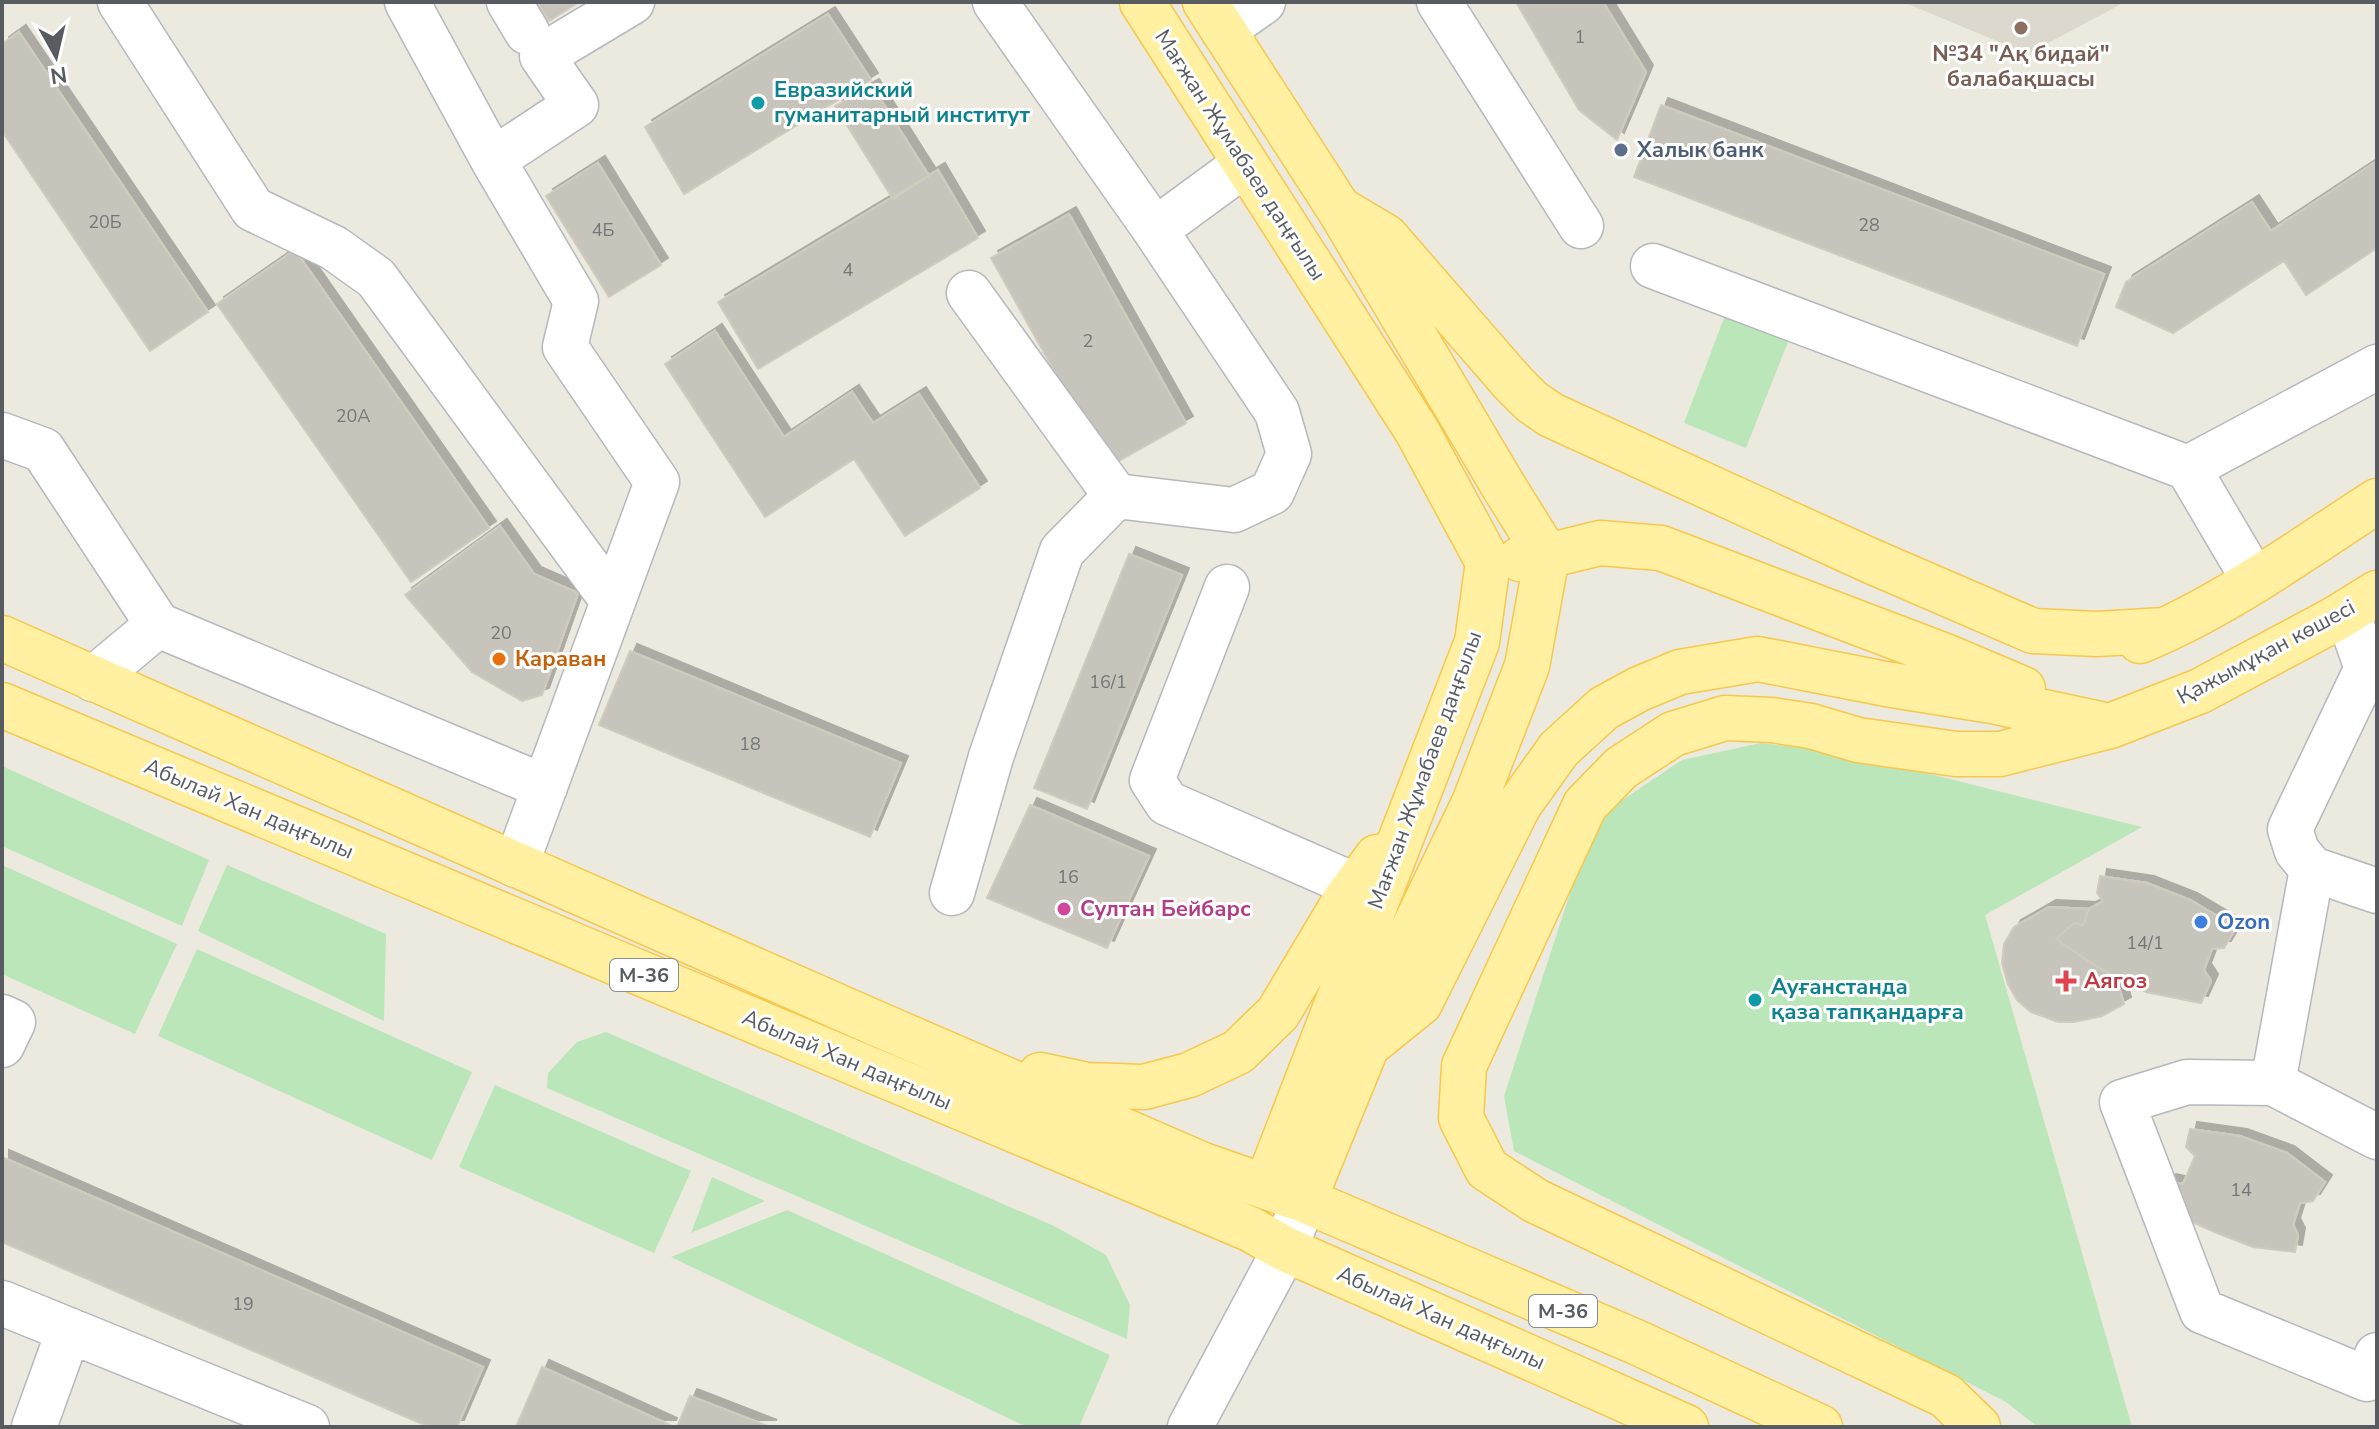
<svg xmlns="http://www.w3.org/2000/svg" width="2379" height="1429" font-family="'Nunito Sans',sans-serif">
	<style>
		.education { fill: #dcd8ce }
		.green { fill: #bae6b9 }
		.building { fill: #c7c4bc; stroke: #d1cbbd; stroke-width: 2; filter: url(#shadow) }
		.lines { fill: none; stroke-linecap: round; stroke-linejoin: round }
		.minor-casing { stroke: #b5b8bd; stroke-width: 47 }
		.major-casing { stroke: #f8c84c; stroke-width: 47 }
		.minor { stroke: #fff; stroke-width: 44 }
		.major { stroke: #fff0a2; stroke-width: 44 }
		.education-dot { fill: #8d6e63; stroke: #fff; stroke-width: 3 }
		.culture-dot { fill: #0f9aa8; stroke: #fff; stroke-width: 3 }
		.service-dot { fill: #5c6f8a; stroke: #fff; stroke-width: 3 }
		.food-dot { fill: #e8710a; stroke: #fff; stroke-width: 3 }
		.hotel-dot { fill: #d1479c; stroke: #fff; stroke-width: 3 }
		.shop-dot { fill: #3f7fe0; stroke: #fff; stroke-width: 3 }
		.health-dot { fill: #e0444e; stroke: #fff; stroke-width: 3 }
		.labels { text-anchor: middle; dominant-baseline: central; stroke-width: 6; stroke-linejoin: round; paint-order: stroke }
		.number-label { font-size: 18px; fill: #747678 }
		.shield { fill: #fff; stroke: #8a8d90; stroke-width: 2 }
		.shield-label { font-size: 20px; font-weight: bold; fill: #585c61 }
		.education-label { font-size: 22px; font-weight: bold; fill: #785e54; stroke: #fff }
		.culture-label { font-size: 22px; font-weight: bold; fill: #0d838f; stroke: #fff; text-anchor: start }
		.service-label { font-size: 22px; font-weight: bold; fill: #4e5e75; stroke: #fff; text-anchor: start }
		.street-label { font-size: 22px; fill: #585c61; stroke: #fff }
		.food-label { font-size: 22px; font-weight: bold; fill: #c56008; stroke: #fff; text-anchor: start }
		.hotel-label { font-size: 22px; font-weight: bold; fill: #b23c85; stroke: #fff; text-anchor: start }
		.shop-label { font-size: 22px; font-weight: bold; fill: #366cbe; stroke: #fff; text-anchor: start }
		.health-label { font-size: 22px; font-weight: bold; fill: #be3a42; stroke: #fff; text-anchor: start }
	</style>
	<defs>
		<filter id="shadow"><feDropShadow dx="7" dy="-7" stdDeviation="0" flood-color="#0004"/></filter>
	</defs>
	<rect width="100%" height="100%" fill="#ece9df"/>
	<!-- education -->
	<path class="education" d="M1903 2H2125L2028 54Z"/>
	<!-- green -->
	<path class="green" d="M1726 313 1790 337 1746 448 1684 423Z
		M1761 743 1846 753 2142 827 1985 915 2132 1427H2038L2006 1402 1514 1151 1504 1096 1574 881 1606 811 1682 760Z
		M2 766 209 860 182 926 2 846Z
		M2 865 177 944 135 1034 2 974Z
		M227 865 386 934 384 1021 198 931Z
		M197 949 472 1072 432 1160 158 1036Z
		M606 1032 1054 1226 1106 1255 1130 1305 1127 1339 547 1088 548 1073 577 1042Z
		M495 1085 691 1171 654 1253 459 1167Z
		M712 1177 765 1201 691 1233Z
		M787 1210 1110 1355 1079 1427H1027L671 1257Z"/>
	<!-- building -->
	<path class="building" d="M537 2H579L549 21Z
		M1516 2H1603L1646 72 1617 140 1579 110Z
		M828 14 871 80 684 194 645 127Z
		M19 32 208 312 150 351 2 131V44Z
		M872 86 929 176 893 199 835 106Z
		M1661 105 2104 274 2077 346 1634 177Z
		M2377 161V248L2306 295 2284 261 2173 333 2116 307 2126 282 2252 202 2271 231Z
		M598 163 661 265 609 297 546 196Z
		M938 170 978 238 758 369 718 302Z
		M1069 214 1186 423 1108 467 991 258Z
		M295 250 489 528 411 582 217 304Z
		M715 331 784 437 852 392 873 423 919 394 980 488 905 536 854 459 765 517 665 364Z
		M500 526 534 574 578 593 542 695 522 701 472 672 405 595Z
		M1129 554 1182 575 1087 809 1034 788Z
		M630 651 901 763 870 837 599 725Z
		M1030 805 1149 856 1107 948 987 898Z
		M2100 876 2147 883 2190 900 2236 927 2224 948 2212 949 2204 970 2211 981 2201 1003 2146 992 2094 965 2056 939 2074 923 2083 925 2089 909 2103 901 2097 893Z
		M2049 907 2089 909 2083 925 2074 923 2056 939 2094 965 2116 977 2124 1004 2102 1016 2074 1022H2058L2031 1012 2017 1000 2008 984 2002 963 2004 944 2014 927Z
		M2190 1129 2240 1136 2287 1153 2325 1182 2313 1201 2300 1203 2293 1225 2298 1235 2295 1252 2253 1247 2217 1233 2194 1223 2159 1196 2169 1181 2183 1184 2195 1156 2186 1147Z
		M2 1157 483 1367 457 1427H429L2 1242Z
		M542 1367 670 1425 669 1427H516Z
		M690 1396 770 1427H677Z"/>
	<g class="lines">
		<!-- minor casing -->
		<g class="minor-casing">
			<path id="minor" d="M120 2 253 209 334 248 376 278 613 601
				M407 2 493 160 576 301 565 347 657 482 516 865
				M509 2 527 32
				M1439 2 1581 226
				M1223 30 1263 2
				M493 160 576 105 542 56 632 2
				M1155 230 1245 164
				M1653 266 2188 468
				M969 293 1116 496 1234 510 1272 492 1289 454 1277 412 1155 230 995 2
				M2 435 43 450 158 625
				M2254 580 2188 468 2377 367
				M1227 587 1152 780 1167 803 1356 886
				M2347 612 2367 668 2290 829 2297 851 2312 869 2273 1083 2187 1082 2122 1102 2202 1311 2367 1379 2377 1355
				M93 679 158 625 545 787
				M2312 869 2377 891
				M952 893 991 757 1062 551 1116 496
				M2 1017 13 1022 2 1045
				M2273 1083 2377 1137
				M2 1303 307 1427
				M34 1427 69 1330
				M1190 1427 1285 1249 1304 1200"/>
		</g>
		<!-- major casing -->
		<g class="major-casing">
			<path id="major" d="M1142 2 1417 431 1488 562 1477 642 1266 1187
				M1205 2 1339 209 1504 487 1547 556
				M1339 209 1386 237 1513 383 1532 402 1551 415 1871 561 2033 631 2097 634 2165 630
				M1520 559 1547 556 1600 543 1661 548 1945 656 2023 689
				M2 638 873 1022 1203 1165 1304 1200 1636 1342 1820 1427
				M2140 641C2225 606 2301 550 2377 501
				M2 705 1250 1229 1285 1249 1686 1427
				M1367 1046 1420 1003 1519 805 1559 749 1604 708 1639 689 1680 672 1758 659 1886 684 1992 701 2100 724
				M1040 1075 1087 1085 1144 1087 1189 1075 1238 1052 1278 1013 1346 899 1377 857
				M1304 1200 1367 1046 1392 973 1474 803 1527 666 1547 556
				M1978 1427 1946 1396 1536 1201 1487 1169 1461 1118 1464 1066 1585 805 1621 768 1673 734 1725 718 1772 720 1811 726 1858 740 1956 754H2000L2110 726 2200 691 2335 619 2377 593"/>
		</g>
		<!-- minor -->
		<use href="#minor" class="minor"/>
		<!-- major -->
		<use href="#major" class="major"/>
	</g>
	<!-- markers -->
	<circle class="education-dot" cx="2021" cy="28" r="8"/>
	<g class="culture-dot">
		<circle cx="758" cy="103" r="8"/>
		<circle cx="1755" cy="1000" r="8"/>
	</g>
	<circle class="service-dot" cx="1621" cy="150" r="8"/>
	<circle class="food-dot" cx="499" cy="659" r="8"/>
	<circle class="hotel-dot" cx="1064" cy="909" r="8"/>
	<circle class="shop-dot" cx="2201" cy="922" r="8"/>
	<path class="health-dot" d="M2062 969h8v8h8v8h-8v8h-8v-8h-8v-8h8z"/>
	<g class="labels">
		<!-- number labels -->
		<g class="number-label">
			<text x="1580" y="37">1</text>
			<text x="105" y="222">20Б</text>
			<text x="1869" y="225">28</text>
			<text x="603" y="230">4Б</text>
			<text x="848" y="270">4</text>
			<text x="1088" y="341">2</text>
			<text x="353" y="416">20А</text>
			<text x="501" y="633">20</text>
			<text x="1108" y="682">16/1</text>
			<text x="750" y="744">18</text>
			<text x="1068" y="877">16</text>
			<text x="2145" y="943">14/1</text>
			<text x="2241" y="1190">14</text>
			<text x="243" y="1304">19</text>
		</g>
		<!-- shield labels -->
		<g class="shield">
			<rect x="610" y="959" width="68" height="32" rx="6"/>
			<rect x="1529" y="1295" width="68" height="32" rx="6"/>
		</g>
		<g class="shield-label">
			<text x="644" y="975">M-36</text>
			<text x="1563" y="1311">M-36</text>
		</g>
		<!-- education labels -->
		<g class="education-label">
			<text x="2021" y="54">№34 "Ақ бидай"<tspan x="2021" dy="25">балабақшасы</tspan></text>
		</g>
		<!-- culture labels -->
		<g class="culture-label">
			<text x="774" y="90">Евразийский<tspan x="774" dy="25">гуманитарный институт</tspan></text>
			<text x="1771" y="987">Ауғанстанда<tspan x="1771" dy="25">қаза тапқандарға</tspan></text>
		</g>
		<!-- service labels -->
		<g class="service-label">
			<text x="1637" y="150">Халык банк</text>
		</g>
		<!-- street labels -->
		<g class="street-label">
			<text transform="translate(1240 155) rotate(57)">Мағжан Жұмабаев даңғылы</text>
			<text transform="translate(2266 652) rotate(-28)">Қажымұқан көшесі</text>
			<text transform="translate(1425 770) rotate(-70)">Мағжан Жұмабаев даңғылы</text>
			<text transform="translate(249 809) rotate(23)">Абылай Хан даңғылы</text>
			<text transform="translate(847 1060) rotate(23)">Абылай Хан даңғылы</text>
			<text transform="translate(1441 1318) rotate(24)">Абылай Хан даңғылы</text>
		</g>
		<!-- food labels -->
		<g class="food-label">
			<text x="515" y="659">Караван</text>
		</g>
		<!-- hotel labels -->
		<g class="hotel-label">
			<text x="1080" y="909">Султан Бейбарс</text>
		</g>
		<!-- shop labels -->
		<g class="shop-label">
			<text x="2217" y="922">Ozon</text>
		</g>
		<!-- health labels -->
		<g class="health-label">
			<text x="2084" y="981">Аягоз</text>
		</g>
	</g>
	<!-- border -->
	<rect width="2379" height="1429" fill="none" stroke="#585c61" stroke-width="8"/>
	<!-- north arrow -->
	<g transform="translate(56 56) rotate(172)" stroke="#ffffff" stroke-width="6" paint-order="stroke">
	<path d="M0-6L14 30L0 20L-14 30Z" fill="#585c61"/>
	<text y="-12" font-size="22" font-weight="bold" text-anchor="middle" fill="#585c61">N</text>
	</g>
</svg>
